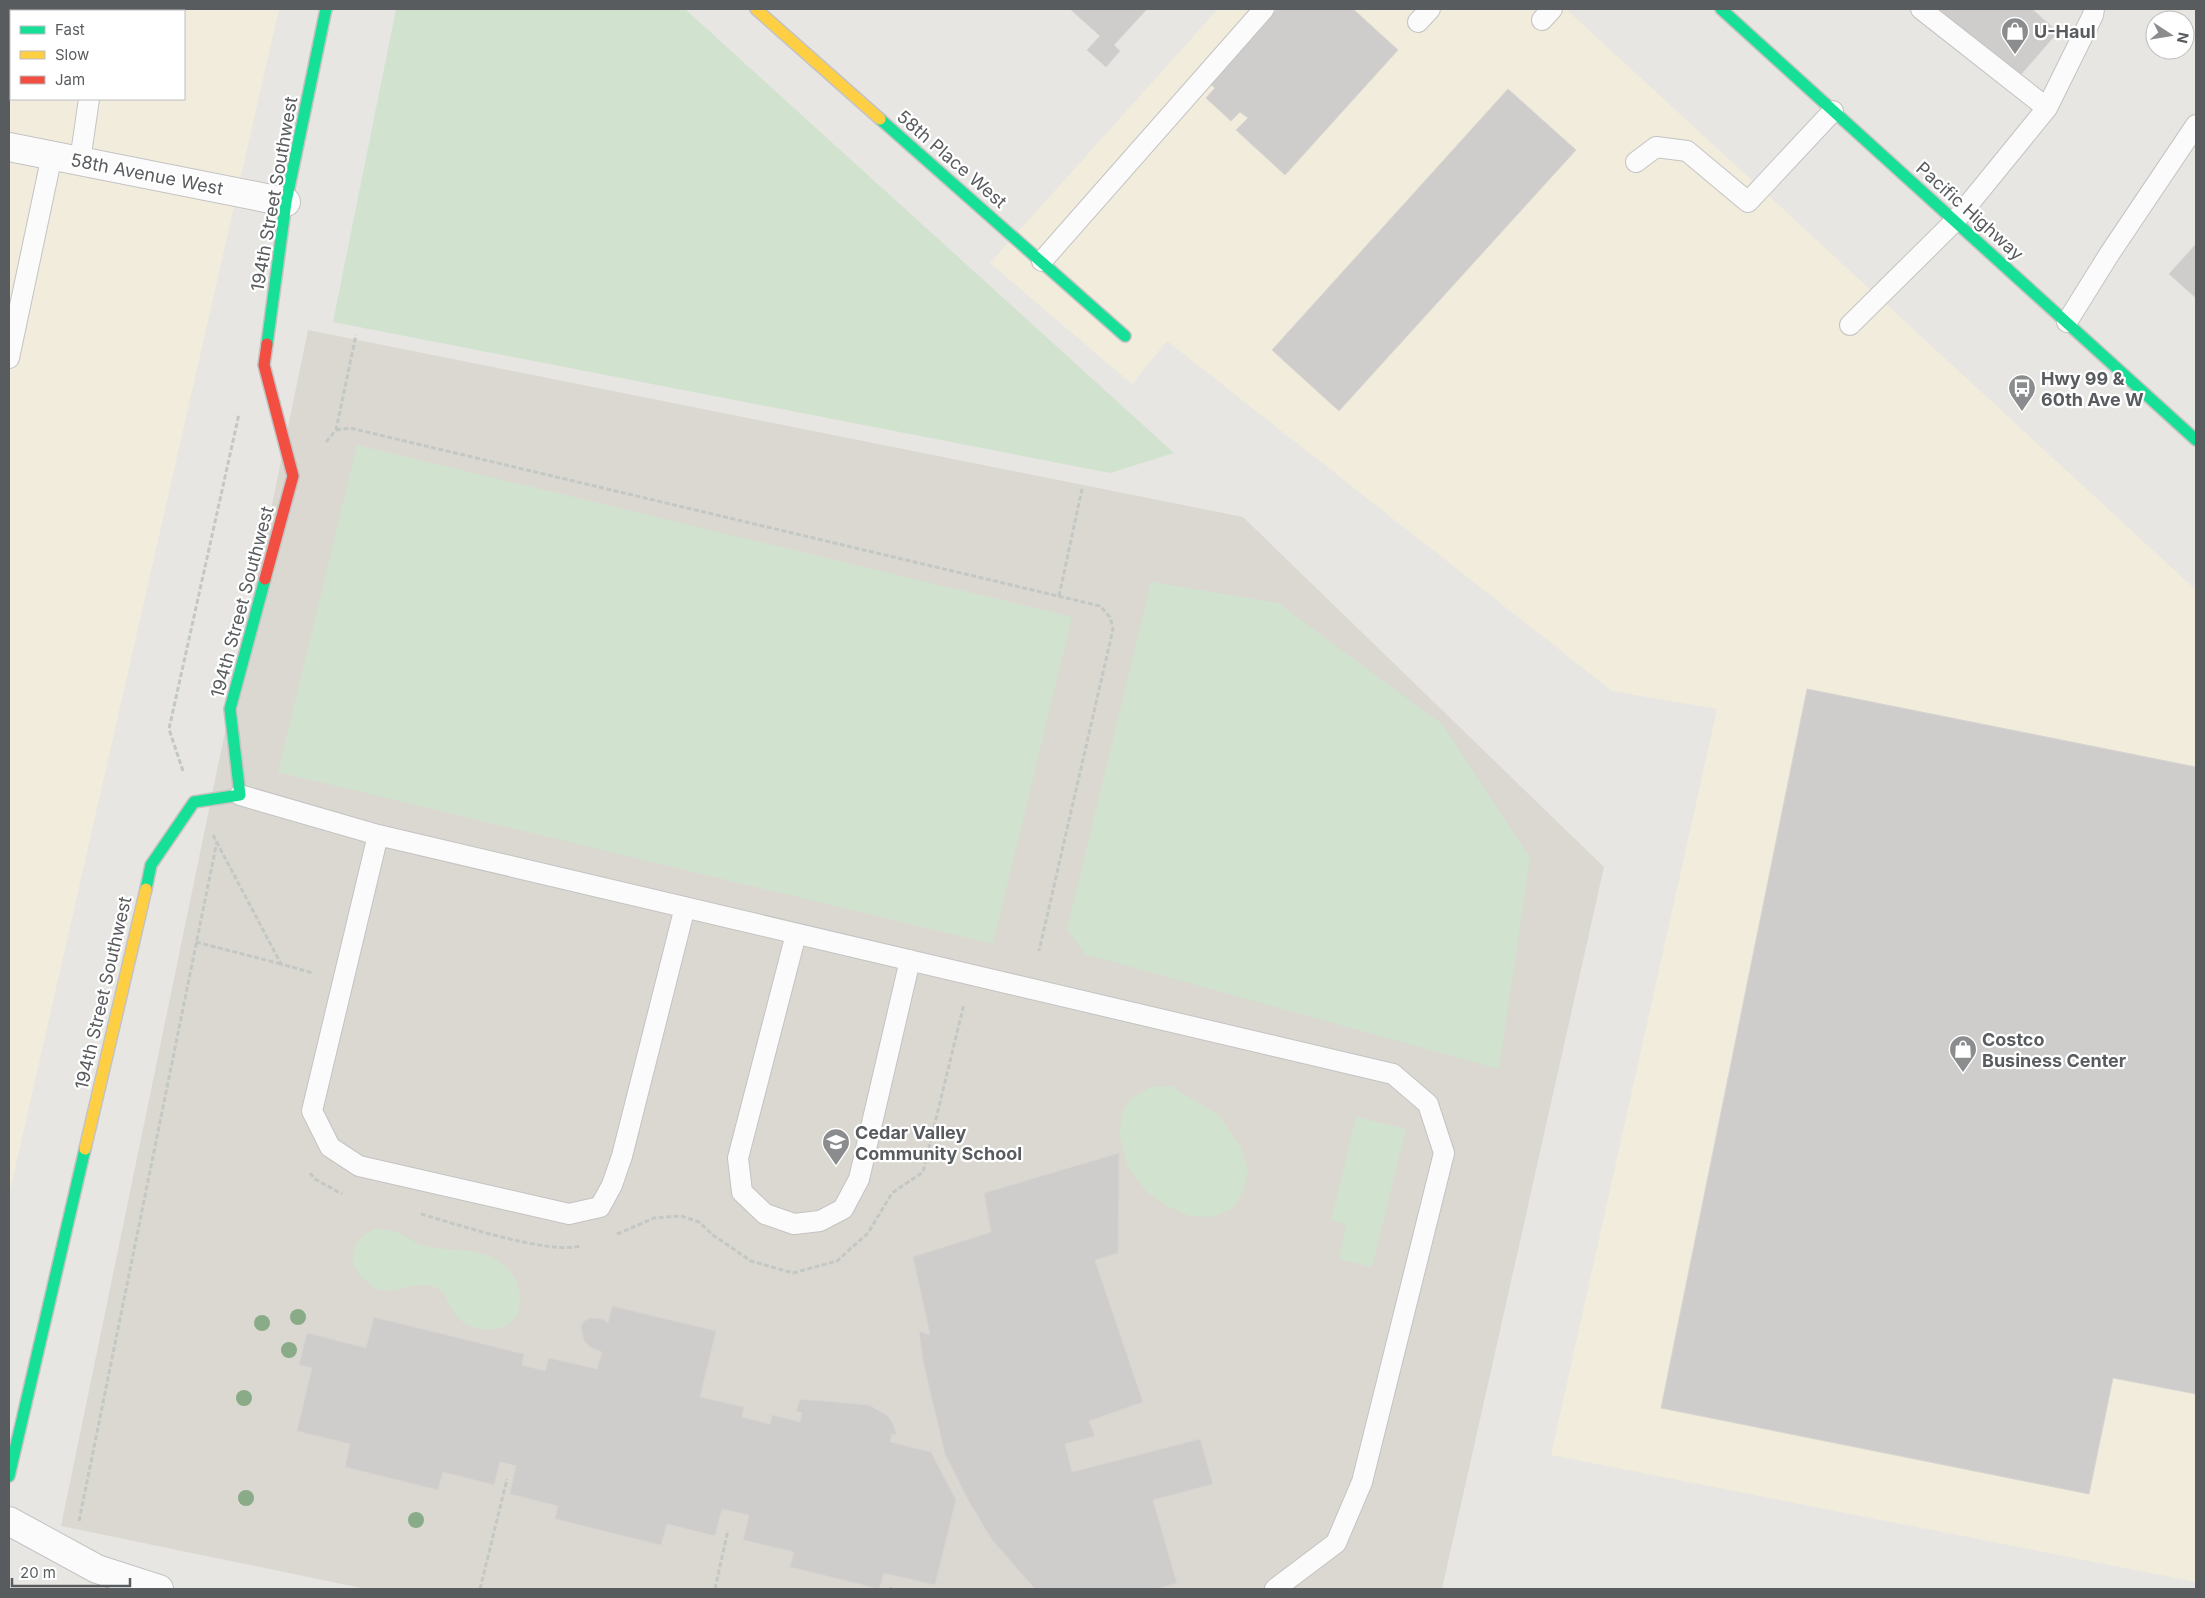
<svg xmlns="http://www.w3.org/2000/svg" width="2205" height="1598" font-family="Inter,sans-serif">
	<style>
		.commercial { fill: #f1ecdb; fill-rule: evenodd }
		.education { fill: #dbd8d2 }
		.green { fill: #d1e2cf }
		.building { fill: #cecdcb; stroke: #d7d5d2 }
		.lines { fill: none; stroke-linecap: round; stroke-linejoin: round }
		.lane-casing { stroke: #c4c3c3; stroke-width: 22 }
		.street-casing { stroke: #c4c3c3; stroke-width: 30 }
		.fast-casing { stroke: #c3c3c3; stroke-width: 14 }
		.slow-casing { stroke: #c3c3c3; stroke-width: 14 }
		.jam-casing { stroke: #c3c3c3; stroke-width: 14 }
		.path { stroke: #c3c8c5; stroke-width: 3; stroke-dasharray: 5 2.5; stroke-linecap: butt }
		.lane { stroke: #fcfbfb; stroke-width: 20 }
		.street { stroke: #fcfbfb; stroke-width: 28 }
		.fast { stroke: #16e098; stroke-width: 11 }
		.slow { stroke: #ffcf43; stroke-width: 11 }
		.jam { stroke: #f24e42; stroke-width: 11 }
		.tree { fill: #89ab87 }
		.labels { text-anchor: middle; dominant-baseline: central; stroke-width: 4.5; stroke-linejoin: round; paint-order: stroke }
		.poi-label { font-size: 18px; font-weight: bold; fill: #595c5f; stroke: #fff; text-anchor: start }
		.street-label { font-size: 18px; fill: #595c5f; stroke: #fff }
	</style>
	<rect width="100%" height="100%" fill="#e8e6e2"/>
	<!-- commercial -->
	<path class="commercial" d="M9 9H279L9 1195ZM11 11H184V99H11Z
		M1218 9H1566L2196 590V1582L1551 1455 1717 709 1612 691 1167 341 1132 384 990 263Z"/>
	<!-- education -->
	<path class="education" d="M308 330 1243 517 1604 867 1442 1589H366L61 1526Z"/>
	<!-- green -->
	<path class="green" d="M396 9H685L1174 453 1110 473 333 322Z
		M357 445 1072 617 993 944 278 772Z
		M1151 582 1278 603 1443 725 1530 858 1499 1069 1085 954 1067 929Z
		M1171 1086 1219 1115 1241 1148 1248 1169 1244 1190 1232 1209 1212 1217 1189 1216 1169 1207 1146 1191 1128 1167 1120 1138 1121 1115 1131 1098 1151 1087Z
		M1356 1117 1406 1129 1372 1267 1339 1259 1346 1224 1331 1221Z
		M374 1229C385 1229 397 1231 407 1237 411 1239 415 1243 420 1245 442 1251 466 1248 487 1255 529 1269 535 1334 484 1329 446 1326 453 1293 435 1287 406 1276 388 1309 359 1274 353 1267 351 1258 354 1250 358 1239 364 1234 374 1229Z"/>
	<!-- building -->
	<path class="building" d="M1070 9H1147L1114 45 1120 51 1106 67 1087 50 1100 36Z
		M1277 9H1353L1398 50 1285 175 1236 130 1248 118 1240 112 1231 121 1206 98 1215 88 1209 83Z
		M1939 9H2032L2058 32 2018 78Z
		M1508 89 1576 150 1339 411 1272 350Z
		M2196 244V298L2169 274Z
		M1807 689 2196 767V1394L2113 1378 2089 1494 1661 1408Z
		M1119 1153 1118 1253 1095 1260 1143 1402 1089 1421 1095 1436 1065 1444 1072 1472 1200 1439 1213 1484 1153 1500 1177 1583 1156 1589H1035L992 1540 968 1500 945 1454 923 1361 919 1331 930 1335 913 1257 991 1232 984 1193Z
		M612 1306 716 1331 700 1397 744 1407 742 1417 770 1424 772 1415 800 1422 802 1413 796 1411 800 1399 869 1405 888 1416 893 1424 897 1435 892 1434 890 1442 931 1452 956 1500 935 1585 884 1573 879 1589 790 1567 794 1552 743 1540 749 1515 722 1509 715 1536 667 1524 661 1545 555 1519 558 1506 510 1494 516 1466 500 1462 494 1485 443 1472 438 1490 345 1467 350 1444 297 1431 312 1368 299 1365 307 1333 366 1348 374 1317 524 1354 522 1365 545 1371 549 1358 597 1369 602 1352 590 1347 584 1341 581 1327 584 1321 590 1318 603 1319 608 1323Z"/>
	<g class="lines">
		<!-- lane casing -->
		<g class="lane-casing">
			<path id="lane" d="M1921 9 2047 108
				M107 11 108 9
				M1542 20 1552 9
				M1418 22 1430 9
				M9 38 11 39
				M80 161 89 99
				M1636 162 1656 147 1687 151 1748 202 1833 111
				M1042 261 1264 9
				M2067 322 2110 253 2196 125
				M1850 325 1955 221 2047 108 2093 15 2094 9
				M9 358 52 155
				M240 795 378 835 1393 1074 1428 1104 1444 1153 1362 1482 1336 1543 1275 1589
				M378 835 312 1111 330 1147 359 1166 569 1214 600 1207 612 1185 622 1156 685 907
				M796 934 738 1158 742 1192 765 1214 794 1224 820 1221 843 1209 859 1179 910 960"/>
		</g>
		<!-- street casing -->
		<g class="street-casing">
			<path id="street" d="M9 147 286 202
				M9 1521 97 1569 159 1589"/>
		</g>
		<!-- fast casing -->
		<g class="fast-casing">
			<path id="fast" d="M1721 9 2196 440
				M880 119 1125 336
				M267 344 286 202 326 9
				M146 889 151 865 194 802 240 795 230 709 265 579
				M9 1476 85 1149"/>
		</g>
		<!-- slow casing -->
		<g class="slow-casing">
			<path id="slow" d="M756 9 880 119
				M85 1149 146 889"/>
		</g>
		<!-- jam casing -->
		<g class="jam-casing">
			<path id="jam" d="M265 579 293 476 264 365 267 344"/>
		</g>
		<!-- path -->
		<path class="path" d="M336 430 350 428 1100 606 1110 617 1113 629 1039 951
			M326 442 336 430 356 335
			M1059 596 1082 489
			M183 771 169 729 239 414
			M213 835 281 964 313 973
			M196 942 281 964
			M310 1173 315 1179 342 1194
			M421 1214C456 1224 549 1255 580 1246
			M617 1234 654 1218 681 1216 699 1222 713 1235 751 1261 793 1273 837 1261 868 1233 892 1193 923 1172 964 1004
			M79 1521 217 841
			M480 1589 507 1479
			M715 1589 728 1530
			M891 1589V1587"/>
		<!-- lane -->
		<use href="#lane" class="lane"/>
		<!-- street -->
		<use href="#street" class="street"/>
		<!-- fast -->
		<use href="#fast" class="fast"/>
		<!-- slow -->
		<use href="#slow" class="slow"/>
		<!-- jam -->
		<use href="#jam" class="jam"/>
	</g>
	<!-- trees -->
	<g class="tree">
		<circle cx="298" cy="1317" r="8"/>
		<circle cx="262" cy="1323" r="8"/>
		<circle cx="289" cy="1350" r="8"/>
		<circle cx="244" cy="1398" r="8"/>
		<circle cx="246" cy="1498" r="8"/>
		<circle cx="416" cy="1520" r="8"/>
	</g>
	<!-- icons -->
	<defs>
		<g id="shop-pin" transform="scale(1.4375)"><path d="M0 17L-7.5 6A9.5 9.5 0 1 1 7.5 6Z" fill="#8b8c8d" stroke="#fff"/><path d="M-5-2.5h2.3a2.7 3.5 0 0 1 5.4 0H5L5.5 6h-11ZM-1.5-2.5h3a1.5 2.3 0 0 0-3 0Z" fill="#fff"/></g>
		<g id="bus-pin" transform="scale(1.4375)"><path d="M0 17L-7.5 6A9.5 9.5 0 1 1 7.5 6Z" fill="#8b8c8d" stroke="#fff"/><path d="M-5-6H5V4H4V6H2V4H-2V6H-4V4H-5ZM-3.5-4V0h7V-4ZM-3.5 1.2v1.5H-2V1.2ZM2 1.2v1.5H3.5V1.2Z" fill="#fff"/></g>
		<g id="school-pin" transform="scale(1.4375)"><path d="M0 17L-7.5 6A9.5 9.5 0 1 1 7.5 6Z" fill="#8b8c8d" stroke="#fff"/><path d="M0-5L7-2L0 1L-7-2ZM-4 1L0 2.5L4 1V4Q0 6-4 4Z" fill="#fff"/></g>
	</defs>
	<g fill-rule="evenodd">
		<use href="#shop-pin" x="2015" y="31"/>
		<use href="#bus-pin" x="2022" y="388"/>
		<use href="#shop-pin" x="1963" y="1049"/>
		<use href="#school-pin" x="836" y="1142"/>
	</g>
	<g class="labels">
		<!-- poi labels -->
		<g class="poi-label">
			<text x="2034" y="31">U-Haul</text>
			<text x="2041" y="378">Hwy 99 &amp;<tspan x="2041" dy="21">60th Ave W</tspan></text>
			<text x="1982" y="1039">Costco<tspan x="1982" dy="21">Business Center</tspan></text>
			<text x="855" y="1132">Cedar Valley<tspan x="855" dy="21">Community School</tspan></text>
		</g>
		<!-- street labels -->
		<g class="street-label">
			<text transform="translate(952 159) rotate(41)">58th Place West</text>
			<text transform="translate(147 174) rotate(11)">58th Avenue West</text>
			<text transform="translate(274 194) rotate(-80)">194th Street Southwest</text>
			<text transform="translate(1970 211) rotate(42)">Pacific Highway</text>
			<text transform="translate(242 602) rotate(-75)">194th Street Southwest</text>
			<text transform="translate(103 993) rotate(-77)">194th Street Southwest</text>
		</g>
	</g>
	<!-- border -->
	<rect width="2205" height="1598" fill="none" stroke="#595c5f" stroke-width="20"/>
	<!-- legend -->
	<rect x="10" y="10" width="175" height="90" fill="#ffffff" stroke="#bdbebf"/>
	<rect x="20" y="26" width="25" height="8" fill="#16e098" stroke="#bdbebf"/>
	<text x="55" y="35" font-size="15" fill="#595c5f">Fast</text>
	<rect x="20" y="51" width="25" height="8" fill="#ffcf43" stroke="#bdbebf"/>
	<text x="55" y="60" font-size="15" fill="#595c5f">Slow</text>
	<rect x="20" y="76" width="25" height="8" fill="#f24e42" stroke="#bdbebf"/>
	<text x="55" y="85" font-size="15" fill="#595c5f">Jam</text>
	<!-- north arrow -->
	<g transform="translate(2170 35) rotate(102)"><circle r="24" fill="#ffffff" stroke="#bdbebf"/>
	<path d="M0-4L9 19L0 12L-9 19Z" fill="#8b8c8d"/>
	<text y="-8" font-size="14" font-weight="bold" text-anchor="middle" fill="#595c5f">N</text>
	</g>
	<!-- scale -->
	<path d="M12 1578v8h118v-8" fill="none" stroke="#595c5f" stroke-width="2.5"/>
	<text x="20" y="1578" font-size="15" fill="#595c5f" stroke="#ffffff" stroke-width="4" paint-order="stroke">20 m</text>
</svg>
